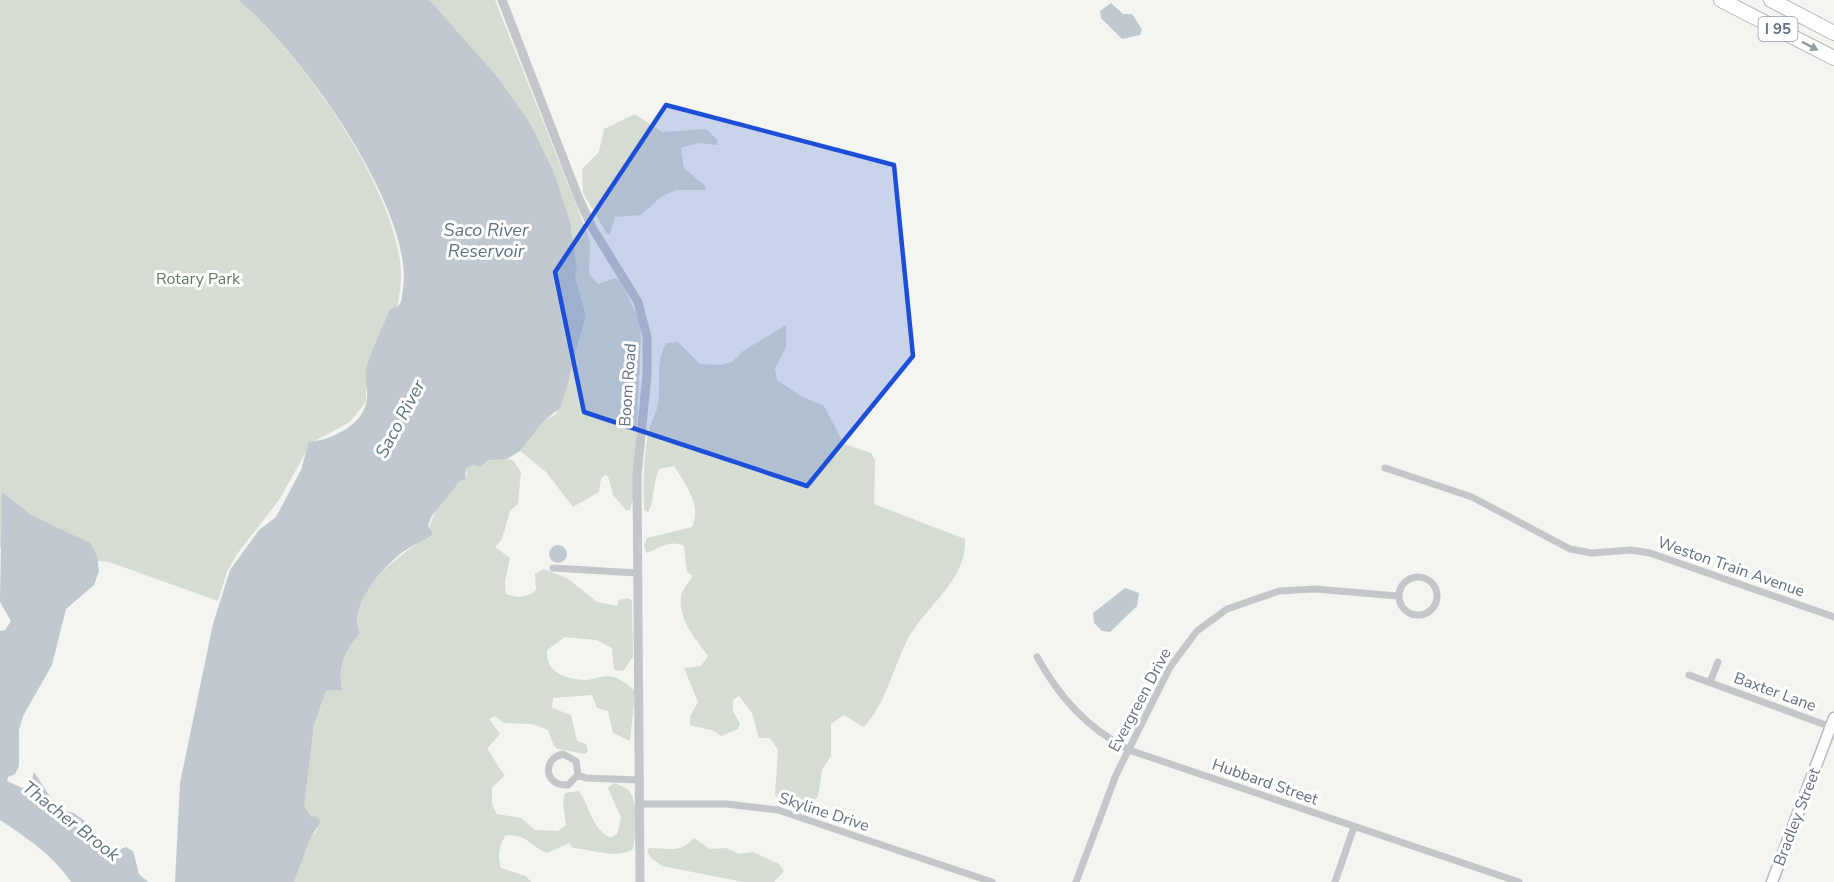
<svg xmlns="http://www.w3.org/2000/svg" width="1834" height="882" font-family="'Nunito Sans',sans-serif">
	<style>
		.green { fill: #d5dcd1 }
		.water { fill: #bfc9cf }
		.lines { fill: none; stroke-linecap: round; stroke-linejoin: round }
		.secondary-casing { stroke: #b6babf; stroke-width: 13 }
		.motorway-casing { stroke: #b6b9bc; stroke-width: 16 }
		.minor { stroke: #c4c7ca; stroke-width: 7 }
		.tertiary { stroke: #c4c7ca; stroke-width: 9 }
		.secondary { stroke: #fff; stroke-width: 10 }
		.motorway { stroke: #fff; stroke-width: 14 }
		.oneway { fill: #919ca8 }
		.marked { fill: #1d4ed8; fill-opacity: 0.2; stroke: #1d4ed8; stroke-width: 4.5; stroke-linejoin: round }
		.labels { text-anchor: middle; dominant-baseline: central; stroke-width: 6; stroke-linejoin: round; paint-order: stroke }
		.shield { fill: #fff; stroke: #919ca8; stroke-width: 1.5 }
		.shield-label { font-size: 15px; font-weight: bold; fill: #627283 }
		.park-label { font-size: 16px; fill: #647a61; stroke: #fff }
		.street-label { font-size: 16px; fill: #627283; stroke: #fff }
		.water-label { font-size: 18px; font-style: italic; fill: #5d7581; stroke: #fff }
	</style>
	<rect width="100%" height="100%" fill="#f4f5f0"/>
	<!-- green -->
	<path class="green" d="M0 0H238C300 52 402 195 401 277 400 317 381 354 366 390V402L350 422 311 443 279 500 237 554 227 572 218 601 109 562 25 555 0 547Z
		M428 0H495L586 230 590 243 589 274 598 284 615 278 621 282 639 319 641 338 634 495 630 510H626L613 495 608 476 605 475 601 478 599 492 573 507 546 472 520 451 543 422 556 414 572 368 586 317 575 276 577 268 570 221 554 172 530 123 500 80Z
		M635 114 662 132 706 129 718 140 717 145 698 143 681 148 684 168 706 187 705 190H676L661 197 641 215 615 217 610 234H607L583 193 582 169 599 152 604 129Z
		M786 325V347L775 369 777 380 801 396 824 406 844 444 871 453 875 460 874 502 876 505 965 539C967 580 928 604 909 637 894 664 885 708 863 727L844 715 831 724V756L822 770 818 796 812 804 781 803 775 794 778 750 770 738H759L752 713 739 696 733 700V711L740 724 738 729 721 736 714 731 690 725V716L698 702 684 668 701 666 708 656C696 639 678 620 681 597 682 590 689 582 693 576L687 572 684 546C668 539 660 549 646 553L644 545 647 538 692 527C702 505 686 485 674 466L659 469C652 485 655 502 648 512L644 510C643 484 643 455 649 430 651 421 657 413 658 403 661 382 655 363 666 343L678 342 700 364 721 365 732 362 743 351Z
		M499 458 513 460 521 472 518 504 510 511 502 539 495 547 510 558 505 582 506 594C517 598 527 598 536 590L535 574 544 569 567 578 597 602 617 606 619 600 629 598 632 601 633 657 623 671 614 670 612 648 597 640 565 637 547 650C545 672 565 679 585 680 593 680 600 676 608 676 617 676 630 685 635 692L630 741 613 733 608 711 597 708 592 695 553 698 552 708 571 715 577 741 586 744 588 751 585 754 558 749 554 746 548 730 532 724 504 723 495 716 489 719 500 734 487 749C495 758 497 767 505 775L492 788V804L497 814 521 818 535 830 558 831 566 825 563 802 565 793 579 791C591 809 591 828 611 838L617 834 621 818 608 788 614 783C618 785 623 786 627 789 639 797 636 836 633 849 615 860 593 849 573 848L569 843 547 853C531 847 525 832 505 836 499 847 497 855 501 868L526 876 531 882H294L311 837 318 829 304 807V791L314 725 326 691 341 690C338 669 346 648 360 633 341 598 403 551 429 537 426 517 452 488 467 475L466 468 474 465 480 467 490 460Z
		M694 838 710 849 726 848 739 854 753 852 779 864 784 871 774 882H743L662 866 651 858 647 851 649 848C668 848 680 854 694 838Z"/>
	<!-- water -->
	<path class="water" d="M238 0H428L432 3 500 80 530 123 554 172 570 221 577 268 575 276 586 316 561 407 543 422 520 451 507 459 489 460 480 467 474 465 466 468 465 480 460 481 431 517 428 526 433 534C423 542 410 546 400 554 382 569 346 608 360 633 346 648 337 669 342 690L326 691 314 725 304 806 311 817 315 816 321 821 311 837 294 882H175L180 783 213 624 230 570 259 530 276 517 301 470 309 442C332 440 366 424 367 397 368 388 364 379 366 369 372 349 382 329 390 309 403 307 401 300 403 289 415 210 299 49 238 0Z
		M1111 3 1123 14H1132L1142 29 1140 35 1122 39 1101 18 1100 11Z
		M2 492 31 515 90 543 97 556 99 571 94 585 66 609 52 665 23 716 19 730V766L15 774 8 777 7 781 29 791 34 772 58 809 74 813 86 822 92 837 113 852 126 847 133 851 139 874 148 882H71C53 855 27 838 0 820V631L5 630 11 621 0 602Z
		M549 554a9 9 0 1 1 18 0a9 9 0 1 1-18 0Z
		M1125 588 1139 593 1137 606 1110 632 1102 631 1094 623 1093 613Z"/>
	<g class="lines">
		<!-- secondary casing -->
		<g class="secondary-casing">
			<path id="secondary" d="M1772 882 1834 718"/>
		</g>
		<!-- motorway casing -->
		<g class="motorway-casing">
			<path id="motorway" d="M1721 0 1834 58
				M1771 0 1834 33"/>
		</g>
		<!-- minor -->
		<path class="minor" d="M1385 468 1472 497 1570 549 1592 553 1631 550 1650 553 1834 617
			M553 568 637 573
			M1399 596a19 19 0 1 1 38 0a19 19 0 1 1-38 0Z
			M1037 657C1060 698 1086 727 1129 750L1519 882
			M1689 675 1831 727
			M1710 682 1718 662
			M578 775 568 785C545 787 541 759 563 754L576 761 578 775 586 778 639 780
			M641 804H726L778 810 992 882
			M1076 882 1116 775 1170 667 1197 631 1227 609 1279 591 1315 589 1398 596
			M1335 882 1354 827"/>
		<!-- tertiary -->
		<path class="tertiary" d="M502 0 579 199 593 229 638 302 647 337V374L637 476 640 882"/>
		<!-- secondary -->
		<use href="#secondary" class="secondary"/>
		<!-- motorway -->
		<use href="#motorway" class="motorway"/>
	</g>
	<!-- one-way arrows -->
	<defs><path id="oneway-solid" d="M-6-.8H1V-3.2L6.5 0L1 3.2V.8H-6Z" transform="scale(1.5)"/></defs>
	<use class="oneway" href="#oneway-solid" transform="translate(1810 46) rotate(27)"/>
	<!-- marked area -->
	<path class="marked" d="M666 105 894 165 913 356 807 486 584 412 555 272Z"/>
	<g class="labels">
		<!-- shield labels -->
		<rect class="shield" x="1758.5" y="17" width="39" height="24" rx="4.5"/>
		<g class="shield-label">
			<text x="1778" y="29">I 95</text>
		</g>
		<!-- park labels -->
		<g class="park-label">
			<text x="198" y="279">Rotary Park</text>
		</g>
		<!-- street labels -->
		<g class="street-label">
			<text transform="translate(628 385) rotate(-86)">Boom Road</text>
			<text transform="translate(1731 567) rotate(19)">Weston Train Avenue</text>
			<text transform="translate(1775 692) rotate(20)">Baxter Lane</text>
			<text transform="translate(1140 700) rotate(-62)">Evergreen Drive</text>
			<text transform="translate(1265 782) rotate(19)">Hubbard Street</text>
			<text transform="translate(824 812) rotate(18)">Skyline Drive</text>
			<text transform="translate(1797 817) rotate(-69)">Bradley Street</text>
		</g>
		<!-- water labels -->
		<g class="water-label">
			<text x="486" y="230">Saco River<tspan x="486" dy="21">Reservoir</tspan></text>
			<text transform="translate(400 419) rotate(-62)">Saco River</text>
			<text transform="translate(71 821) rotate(38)">Thacher Brook</text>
		</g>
	</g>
</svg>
